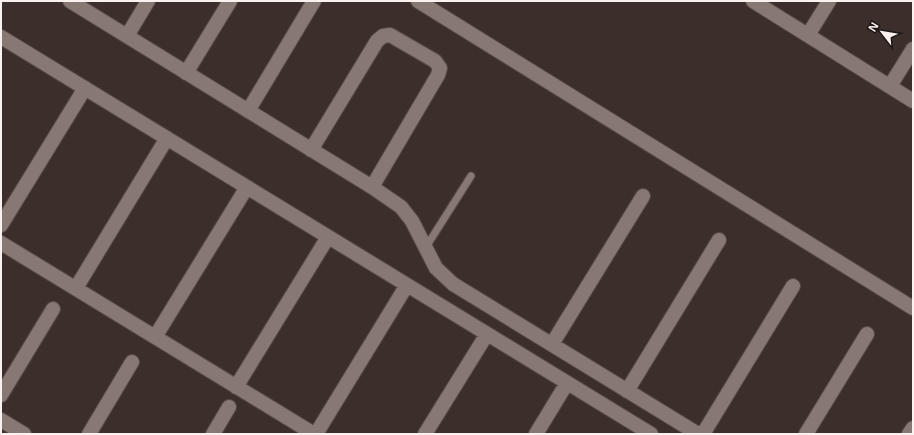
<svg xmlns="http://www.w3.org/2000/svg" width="914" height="435" font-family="'Open Sans',sans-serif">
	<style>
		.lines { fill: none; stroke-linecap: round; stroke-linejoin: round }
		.service-casing { stroke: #564b48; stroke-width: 9 }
		.minor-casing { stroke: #564b48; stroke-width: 16 }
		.service { stroke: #877873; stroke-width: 7 }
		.minor { stroke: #877873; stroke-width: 14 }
	</style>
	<rect width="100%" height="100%" fill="#3b2e2b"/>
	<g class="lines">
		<!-- service casing -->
		<g class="service-casing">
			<path id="service" d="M426 247 471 176"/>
		</g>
		<!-- minor casing -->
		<g class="minor-casing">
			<path id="minor" d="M70 1 372 187 401 207 412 221 436 268 453 284 698 434
				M418 1 913 308
				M753 1 913 101
				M808 35 829 1
				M127 36 148 1
				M1 37 651 434
				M186 73 230 1
				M890 86 913 49
				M248 111 314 1
				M311 150 377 41 383 36 390 35 435 61 440 68 438 75 372 187
				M1 225 85 88
				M1 243 314 434
				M76 288 167 138
				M155 337 247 187
				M552 344 643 196
				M236 387 328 237
				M627 391 719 240
				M1 395 53 309
				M1 420 24 434
				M89 434 132 362
				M213 434 229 407
				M316 434 407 285
				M425 434 487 334
				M536 434 567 383
				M703 434 793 286
				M806 434 867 334
				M909 434 913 428"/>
		</g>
		<!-- service -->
		<use href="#service" class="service"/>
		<!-- minor -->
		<use href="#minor" class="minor"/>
	</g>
	<!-- border -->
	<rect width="914" height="435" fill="none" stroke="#fbf2f0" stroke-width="4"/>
	<!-- north arrow -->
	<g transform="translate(882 32) rotate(301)" stroke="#1e1816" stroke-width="3" paint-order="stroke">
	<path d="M0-3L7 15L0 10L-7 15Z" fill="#fbf2f0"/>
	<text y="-6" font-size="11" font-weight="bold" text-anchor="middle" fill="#fbf2f0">N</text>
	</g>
</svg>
